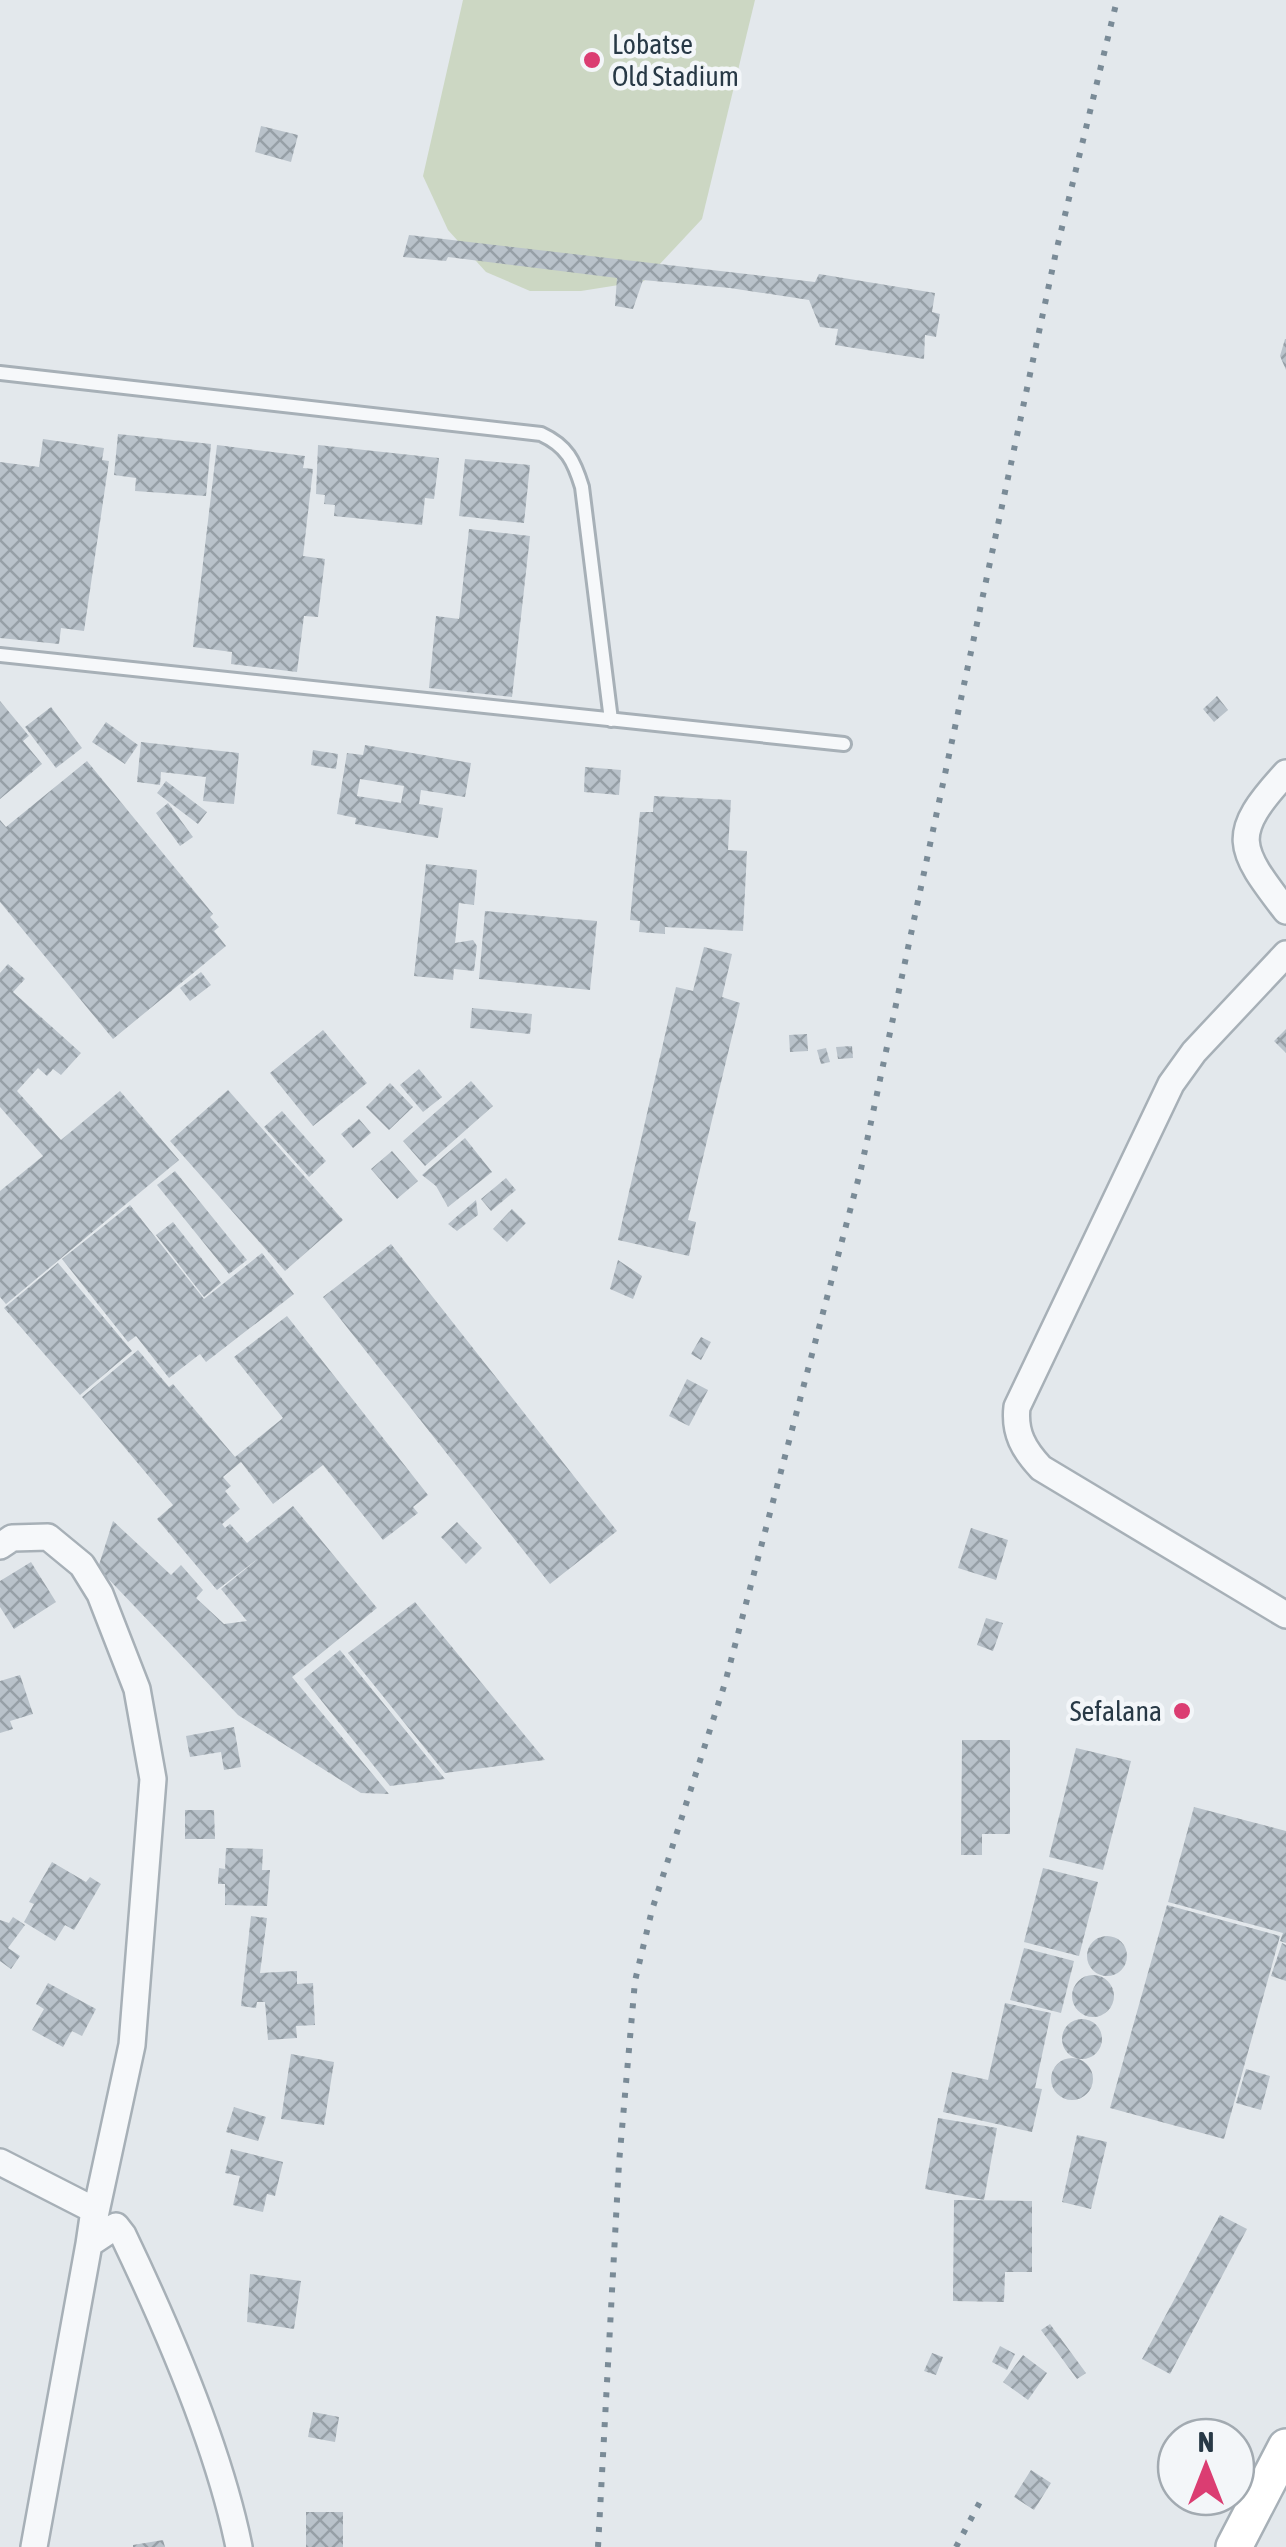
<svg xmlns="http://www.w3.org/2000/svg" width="1286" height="2547" font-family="'Asap Condensed',sans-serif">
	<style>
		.pitch { fill: #ccd7c3 }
		.building { fill: url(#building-cross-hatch); fill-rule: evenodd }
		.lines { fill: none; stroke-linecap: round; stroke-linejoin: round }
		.lane-casing { stroke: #a7b0b7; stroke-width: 18 }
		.street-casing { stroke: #a7b0b7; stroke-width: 30 }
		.secondary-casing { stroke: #a7b0b7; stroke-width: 40 }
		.lane { stroke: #f6f8fa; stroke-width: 12 }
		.street { stroke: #f6f8fa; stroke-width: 25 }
		.secondary { stroke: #fff; stroke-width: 35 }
		.rail { stroke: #7a8b97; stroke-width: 6; stroke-dasharray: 5 10; stroke-linecap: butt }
		.poi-dot { fill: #db3d72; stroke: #f3f6f9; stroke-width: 4 }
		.labels { text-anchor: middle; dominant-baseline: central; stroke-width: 9; stroke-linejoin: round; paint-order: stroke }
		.poi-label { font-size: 28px; fill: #283946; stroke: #f3f6f9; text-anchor: start }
	</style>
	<defs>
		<pattern id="building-cross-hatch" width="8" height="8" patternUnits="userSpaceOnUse" patternTransform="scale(2.5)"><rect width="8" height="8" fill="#b9c2ca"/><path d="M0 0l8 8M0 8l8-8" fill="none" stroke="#969fa6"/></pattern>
	</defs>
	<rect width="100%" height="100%" fill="#e3e8ec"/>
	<!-- pitch -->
	<path class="pitch" d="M463 0H755L702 219 644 281 581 291H530L486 272 448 230 423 176Z"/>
	<!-- building -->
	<path class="building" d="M261 126 298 135 291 162 255 152Z
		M409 235 815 282 819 274 935 293 932 312 940 314 936 337 925 335 924 359 835 345 838 329 820 327 809 300 730 288 643 280 633 309 615 306 617 278 448 257 446 261 403 257Z
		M1285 339H1286V370L1280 356Z
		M118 434 211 444 206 496 135 491 136 478 114 475Z
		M43 439 104 448 102 460 109 461 84 631 61 628 59 644 0 638V462L39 467Z
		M217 445 305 456 303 468 313 469 303 556 325 559 318 617 304 616 297 672 231 664 232 652 193 647Z
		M318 445 439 458 434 499 425 498 422 525 334 516 335 505 324 504 325 495 316 494Z
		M465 459 530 465 524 523 459 516Z
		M469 529 530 536 512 697 429 688 436 616 459 619Z
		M1217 696 1228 710 1214 722 1203 709Z
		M0 701 29 736 23 741 42 764 0 799Z
		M51 707 82 748 56 768 25 727Z
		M106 722 138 745 125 764 92 742Z
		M141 742 239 753 234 804 203 801 206 777 161 772 160 785 137 782Z
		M365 745 471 763 465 797 421 790 419 804 443 808 438 838 355 824 356 818 337 814 347 753 363 755ZM360 779 404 786 401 803 357 796Z
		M313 750 338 754 336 769 311 765Z
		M87 761 213 914 210 917 219 927 214 931 226 946 113 1039 0 902V820L6 827Z
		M585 767 621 770 619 795 584 792Z
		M166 781 207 812 198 824 157 793Z
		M654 796 731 800 728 850 747 851 743 931 665 927V934L639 932 640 921 630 920 640 812H653Z
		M168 803 193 837 180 846 156 813Z
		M426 864 477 870 474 905 459 903 455 943 473 940 477 946 474 971 454 969 453 980 414 976Z
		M485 911 597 921 590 990 479 979Z
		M704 947 732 954 722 997 740 1003 688 1220 696 1222 689 1256 618 1240 676 987 693 991Z
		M8 964 25 979 13 992 81 1053 61 1075 53 1069 47 1076 38 1068 17 1091 61 1140 120 1091 179 1160 6 1304 0 1297V1191L43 1156 0 1107V973Z
		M201 972 211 985 190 1001 180 988Z
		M472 1008 532 1014 530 1034 470 1028Z
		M1286 1029V1053L1274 1041Z
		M323 1030 367 1083 313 1126 270 1073Z
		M807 1034 808 1051 790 1052 789 1035Z
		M852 1046 853 1058 838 1059 836 1047Z
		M826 1048 830 1062 821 1064 817 1050Z
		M419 1069 442 1097 423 1112 400 1085Z
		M471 1081 493 1106 425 1166 403 1141Z
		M390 1083 413 1107 389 1130 366 1107Z
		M228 1090 343 1220 285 1271 170 1141Z
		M282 1111 326 1161 309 1177 264 1127Z
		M359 1119 371 1133 353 1148 341 1134Z
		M465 1138 492 1172 448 1207 436 1186 422 1175Z
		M392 1151 418 1181 397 1199 371 1169Z
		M175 1171 247 1260 229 1274 157 1185Z
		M506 1178 516 1190 491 1211 481 1199Z
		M476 1200 478 1215 457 1231 448 1224Z
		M130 1205 204 1299 262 1253 294 1294 206 1362 200 1354 169 1378 136 1336 128 1342 62 1259Z
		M512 1209 526 1223 507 1242 493 1229Z
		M173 1222 221 1283 204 1297 156 1235Z
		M391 1244 617 1531 550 1584 323 1297Z
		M618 1260 642 1276 633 1299 610 1289Z
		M58 1263 132 1351 80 1395 4 1308Z
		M287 1316 428 1495 413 1507 418 1513 383 1540 323 1465 273 1504 241 1462 223 1477 231 1486 225 1491 240 1509 222 1524 225 1528 230 1524 247 1543 293 1506 377 1608 292 1677 389 1794 361 1793 238 1715 98 1568 113 1521 171 1575 181 1565 203 1590 196 1598 224 1624 247 1621 221 1589 259 1558 217 1590 157 1519 173 1505 82 1397 138 1350 169 1387 173 1384 235 1457 283 1418 234 1357Z
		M701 1337 711 1342 701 1360 691 1354Z
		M687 1379 708 1390 689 1426 669 1416Z
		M457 1522 482 1548 466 1564 441 1537Z
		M971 1528 1008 1540 996 1580 958 1568Z
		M31 1562 56 1602 14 1629 0 1607V1581Z
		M415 1602 545 1760 445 1773 348 1653Z
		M986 1618 1003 1623 993 1651 977 1645Z
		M340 1650 445 1779 390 1786 304 1679Z
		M20 1675 33 1714 10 1721 13 1729 0 1733V1681Z
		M234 1727 241 1767 224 1770 221 1752 190 1757 186 1736Z
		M962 1740H1010V1834H982V1855H961Z
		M1076 1748 1131 1761 1103 1870 1049 1857Z
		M1194 1807 1286 1831V1943L1280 1941 1283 1933 1168 1902Z
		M185 1810H214L215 1839H185Z
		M226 1848 263 1849 262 1870H270L267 1906 225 1905V1884H218L219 1868 225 1869Z
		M52 1862 86 1882 90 1877 101 1884 74 1930 65 1925 55 1941 24 1922 34 1904 29 1902Z
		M1043 1868 1098 1882 1079 1956 1024 1942Z
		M1167 1905 1280 1936 1224 2139 1110 2108Z
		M251 1916 267 1918 260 1973 297 1971V1984L313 1983 315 2025 296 2026 297 2038 268 2040 265 2002H257L256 2008 241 2006Z
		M13 1917 25 1925 8 1948 20 1956 11 1969 0 1961V1920L9 1923Z
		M1087 1956a20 20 0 1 1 40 0a20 20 0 1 1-40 0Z
		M1282 1943 1286 1945V1981L1271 1976Z
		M1024 1948 1074 1961 1061 2013 1010 2000Z
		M1072 1996a21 21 0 1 1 42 0a21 21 0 1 1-42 0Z
		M48 1983 96 2009 82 2036 72 2031 63 2047 32 2030 44 2009 36 2004Z
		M1005 2003 1051 2013 1035 2088 1042 2089 1032 2132 943 2112 952 2072 988 2080Z
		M1062 2039a20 20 0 1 1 40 0a20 20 0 1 1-40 0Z
		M291 2054 334 2062 324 2125 281 2119Z
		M1051 2079a21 21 0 1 1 42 0a21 21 0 1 1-42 0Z
		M1246 2069 1270 2076 1261 2110 1236 2103Z
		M234 2107 266 2117 258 2141 226 2132Z
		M938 2118 997 2128 984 2200 925 2189Z
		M1077 2135 1107 2142 1091 2209 1062 2202Z
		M231 2149 283 2162 275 2196 267 2194 263 2212 233 2205 240 2176 225 2173Z
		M954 2200 1032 2201V2272H1005L1004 2302 953 2301Z
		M1220 2215 1247 2229 1170 2374 1142 2359Z
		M250 2274 301 2281 294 2329 247 2322Z
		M1050 2324 1086 2373 1077 2379 1041 2330Z
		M1000 2346 1015 2354 1007 2370 992 2362Z
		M932 2353 943 2357 936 2375 924 2371Z
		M1023 2355 1047 2373 1028 2400 1003 2382Z
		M313 2412 339 2417 335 2442 308 2437Z
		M1031 2470 1051 2483 1034 2510 1014 2497Z
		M306 2512H343V2547H306Z
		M163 2540 165 2547H133V2545Z"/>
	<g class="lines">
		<!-- lane casing -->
		<g class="lane-casing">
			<path id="lane" d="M0 373 541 434C567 446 574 461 582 487L611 720
				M0 655 844 744"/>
		</g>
		<!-- street casing -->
		<g class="street-casing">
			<path id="street" d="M1286 773C1229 835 1237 847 1286 911
				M1286 954 1194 1052 1171 1084 1017 1407C1014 1433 1024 1450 1041 1468L1286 1615
				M0 1546 12 1538 48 1537 82 1565 100 1594 137 1689 153 1779 132 2045 89 2244 34 2547
				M0 2162 94 2210 89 2244 116 2226 123 2235C167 2327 219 2448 239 2547"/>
		</g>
		<!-- secondary casing -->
		<g class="secondary-casing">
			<path id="secondary" d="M1234 2547 1286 2447"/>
		</g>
		<!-- lane -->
		<use href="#lane" class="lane"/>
		<!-- street -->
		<use href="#street" class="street"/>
		<!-- secondary -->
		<use href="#secondary" class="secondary"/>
		<!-- rail -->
		<path class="rail" d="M598 2547 619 2163 635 1981 652 1910 725 1683 861 1169 1056 252 1117 0
			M956 2547 981 2500"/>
	</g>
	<!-- markers -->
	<g class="poi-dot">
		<circle cx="592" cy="60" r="10"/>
		<circle cx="1182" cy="1711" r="10"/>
	</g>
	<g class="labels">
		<!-- poi labels -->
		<g class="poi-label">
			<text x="612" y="44">Lobatse<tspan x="612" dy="32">Old Stadium</tspan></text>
			<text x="1162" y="1711" text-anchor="end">Sefalana</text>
		</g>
	</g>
	<!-- north arrow -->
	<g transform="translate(1206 2467)"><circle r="48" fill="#f3f6f9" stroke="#a2aab1" stroke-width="2.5"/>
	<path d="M0-8L18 38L0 25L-18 38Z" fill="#db3d72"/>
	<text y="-15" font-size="28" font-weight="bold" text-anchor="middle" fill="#283946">N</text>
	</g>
</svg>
